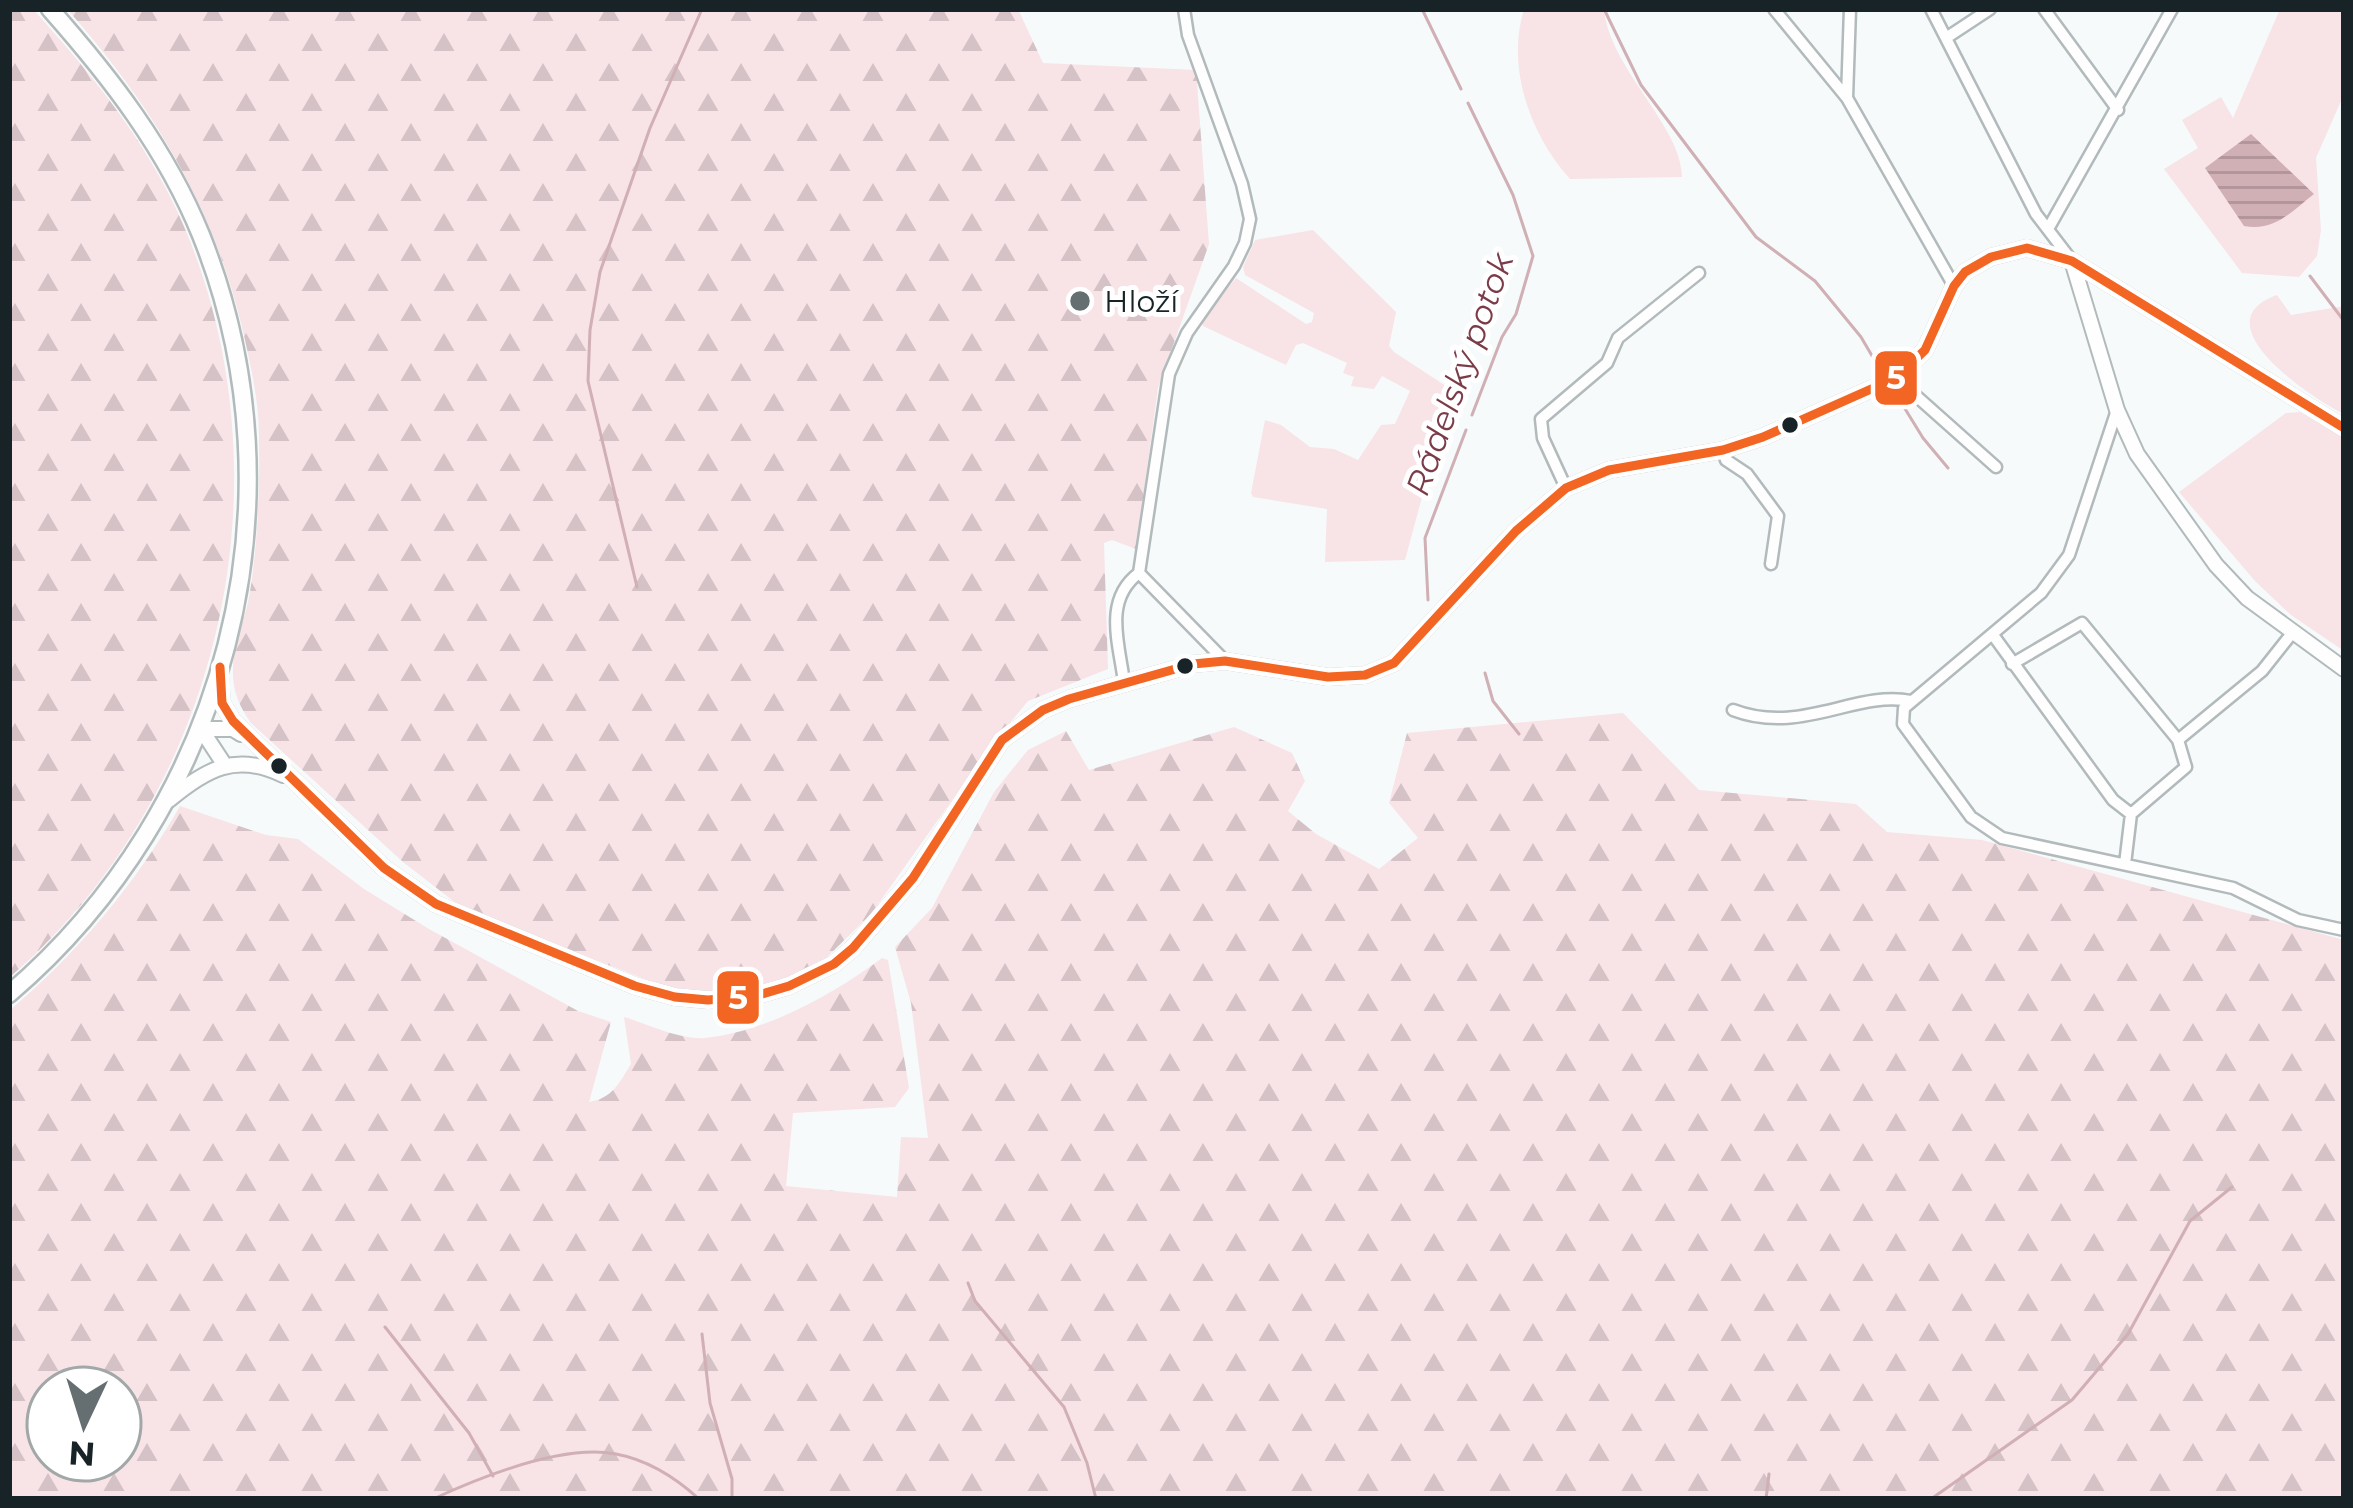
<svg xmlns="http://www.w3.org/2000/svg" width="2353" height="1508" font-family="Montserrat,sans-serif">
	<style>
		.green { fill: #f8e3e7 }
		.forest { fill: url(#forest-firs); fill-rule: evenodd }
		.water { fill: url(#water-rules) }
		.lines { fill: none; stroke-linecap: round; stroke-linejoin: round }
		.stream { stroke: #d0afb5; stroke-width: 3 }
		.minor-casing { stroke: #b2babb; stroke-width: 15 }
		.tertiary-casing { stroke: #b2babb; stroke-width: 18 }
		.primary-casing { stroke: #b2babb; stroke-width: 21 }
		.minor { stroke: #fefefe; stroke-width: 10 }
		.tertiary { stroke: #fefefe; stroke-width: 14 }
		.primary { stroke: #fefefe; stroke-width: 16 }
		.bus-1-casing { stroke: #fff; stroke-width: 18 }
		.bus-1 { stroke: #f26522; stroke-width: 9 }
		.poi-dot { fill: #656e71; stroke: #fff; stroke-width: 4.5 }
		.bus-dot { fill: #172326; stroke: #fff; stroke-width: 4.5 }
		.labels { text-anchor: middle; dominant-baseline: central; stroke-width: 10; stroke-linejoin: round; paint-order: stroke }
		.poi-label { font-size: 30px; fill: #172326; stroke: #fff; text-anchor: start }
		.water-label { font-size: 33px; font-style: italic; fill: #7b3c49; stroke: #fff }
		.line-badge { stroke: #fff; stroke-width: 4.5 }
		.badge-label { font-size: 33px; text-anchor: middle; font-weight: bold; fill: #fff }
	</style>
	<defs>
		<pattern id="forest-firs" width="22" height="20" patternUnits="userSpaceOnUse" patternTransform="scale(3)"><rect width="22" height="20" fill="#f8e3e7"/><path d="M5 1l3.5 6h-7zM16 11l3.5 6h-7z" fill="#d4c2c6"/></pattern>
		<pattern id="water-rules" width="6" height="5" patternUnits="userSpaceOnUse" patternTransform="scale(3)"><rect width="6" height="5" fill="#d0afb5"/><path d="M0 2.5h6" fill="none" stroke="#b2969c"/></pattern>
	</defs>
	<rect width="100%" height="100%" fill="#f6fafb"/>
	<!-- green -->
	<path class="green" d="M1524 9H1604C1609 68 1682 126 1682 177L1570 179C1530 135 1506 67 1524 9Z
		M2280 9H2344V94L2316 158 2321 230 2317 256 2299 277 2242 273 2164 169 2198 148 2182 120 2221 97 2233 118Z
		M1313 230 1396 312 1389 346 1394 352 1455 392 1454 404 1431 444 1428 475 1405 560 1325 562 1327 509 1253 497 1251 493 1265 420 1281 425 1310 447 1334 449 1358 460 1381 425 1395 424 1410 391 1382 376 1374 389 1351 386 1354 377 1343 373 1347 363 1303 343 1296 345 1286 365 1203 326 1200 319 1236 278 1306 324 1312 322 1314 313 1245 275 1243 267 1255 240Z
		M2277 295 2291 315 2344 306V414C2313 399 2198 323 2277 295Z
		M2300 412 2344 438V651L2291 615 2255 581 2179 492 2286 413Z"/>
	<!-- forest -->
	<path class="forest" d="M9 9H33C96 79 155 151 190 241 290 495 216 800 9 978Z
		M67 9H1018L1043 63 1196 70 1209 244 1158 388 1136 549 1112 540 1104 543 1108 669 1028 701 990 747 871 914 825 959 792 977 738 991 680 993 461 907 403 862 251 723C240 707 233 693 233 673 232 647 246 618 250 592 258 541 260 487 259 436 259 400 250 362 242 327 212 203 151 104 67 9Z
		M1623 713 1699 790 1856 804 1887 832 1982 840 2344 940V1499H9V1011C78 952 135 885 180 806L266 835 298 839 364 889 429 929 578 1011 611 1022 589 1102C613 1098 619 1083 631 1064L624 1017C647 1024 680 1040 705 1038 766 1032 834 994 882 958L888 960 909 1088 895 1107 793 1113 786 1186 897 1197 901 1137 928 1138 911 1003 895 947 932 908 994 792 1028 750 1066 731 1089 770 1234 727 1292 753 1305 781 1288 811 1316 834 1379 869 1418 838 1389 803 1407 733ZM48 1388H120V1460H48Z"/>
	<!-- water -->
	<path class="water" d="M2251 134 2314 194C2291 212 2274 232 2244 226L2205 168Z"/>
	<g class="lines">
		<!-- stream -->
		<path class="stream" d="M1422 9 1461 89
			M1604 9 1641 85 1756 237 1815 281 1861 337 1885 378
			M1468 103 1513 195 1533 256 1516 314 1502 337 1472 415
			M2310 276 2344 321
			M1891 386 1923 438 1948 468
			M637 587 588 381 590 330 600 272 650 128 702 9
			M1428 600 1425 538 1466 430
			M1485 673 1493 701 1519 734
			M968 1283 975 1301 1064 1407 1087 1463 1096 1499
			M385 1327 469 1433 493 1476
			M702 1334 710 1403 732 1479V1499
			M433 1499C481 1477 563 1444 616 1454 648 1460 676 1478 699 1499
			M1766 1499 1769 1474
			M1931 1499 2072 1400 2128 1334 2190 1221 2232 1187"/>
		<!-- minor casing -->
		<g class="minor-casing">
			<path id="minor" d="M1774 9 1847 98 1954 286
				M1931 9 2036 214 2072 261
				M2044 9 2118 110
				M1946 38 1990 9
				M1847 98 1850 9
				M2048 229 2172 9
				M1896 378 1996 467
				M2117 410 2069 555 2041 593 1904 708 1903 724 1971 817 2002 838 2233 888 2298 920 2344 930
				M1723 450 1726 460 1747 474 1778 516 1771 564
				M1566 488 1543 438 1541 419 1607 363 1618 338 1699 273
				M1139 573 1225 661
				M1993 635 2113 800 2131 814
				M2012 664 2082 623 2178 740 2186 767 2131 814 2125 864
				M1124 682C1119 643 1103 600 1139 573L1169 374 1187 333 1234 266 1245 243 1250 219 1242 184 1188 35 1184 9
				M1733 710C1801 736 1855 690 1911 701
				M2178 740 2262 671 2293 632"/>
		</g>
		<!-- tertiary casing -->
		<g class="tertiary-casing">
			<path id="tertiary" d="M2072 261 2117 410 2137 454 2216 565 2247 598 2344 669
				M220 675 222 703 233 721 384 868 436 904 635 986 675 997 708 1000 755 996 789 986 834 964 853 948 913 878 1002 740 1043 710 1069 699 1193 664 1225 661 1328 677 1365 675 1394 663 1516 531 1566 488 1609 470 1723 450 1763 437 1896 378 1925 350 1954 286 1965 272 1991 257 2027 248 2072 261 2344 428
				M224 764 201 729H233L241 734
				M169 800C206 769 236 752 283 775"/>
		</g>
		<!-- primary casing -->
		<g class="primary-casing">
			<path id="primary" d="M9 994C226 809 308 502 201 235 166 149 111 78 50 9"/>
		</g>
		<!-- minor -->
		<use href="#minor" class="minor"/>
		<!-- tertiary -->
		<use href="#tertiary" class="tertiary"/>
		<!-- primary -->
		<use href="#primary" class="primary"/>
		<!-- bus-1 casing -->
		<g class="bus-1-casing">
			<path id="bus-1" d="M220 667 222 703 233 721 384 868 436 904 635 986 675 997 708 1000 755 996 789 986 834 964 853 948 913 878 1002 740 1043 710 1069 699 1193 664 1225 661 1328 677 1365 675 1394 663 1516 531 1566 488 1609 470 1723 450 1763 437 1896 378 1925 350 1954 286 1965 272 1991 257 2027 248 2072 261 2344 428"/>
		</g>
		<!-- bus-1 -->
		<use href="#bus-1" class="bus-1"/>
	</g>
	<!-- markers -->
	<circle class="poi-dot" cx="1080" cy="301" r="12"/>
	<g class="bus-dot">
		<circle cx="1790" cy="425" r="10"/>
		<circle cx="1185" cy="666" r="10"/>
		<circle cx="279" cy="766" r="10"/>
	</g>
	<g class="labels">
		<!-- poi labels -->
		<g class="poi-label">
			<text x="1104" y="301">Hloží</text>
		</g>
		<!-- water labels -->
		<g class="water-label">
			<text transform="translate(1459 374) rotate(-70)">Rádelský potok</text>
		</g>
	</g>
	<g class="line-badge">
		<rect x="1873" y="349" width="46" height="58" rx="12" fill="#f26522"/>
		<rect x="715" y="969" width="46" height="57" rx="12" fill="#f26522"/>
	</g>
	<g class="badge-label">
		<text x="1896" y="389">5</text>
		<text x="738" y="1009">5</text>
	</g>
	<!-- border -->
	<rect width="2353" height="1508" fill="none" stroke="#172326" stroke-width="24"/>
	<!-- north arrow -->
	<g transform="translate(84 1424) rotate(184)"><circle r="57" fill="#ffffff" stroke="#a2a7a8" stroke-width="3"/>
	<path d="M0-9L21 45L0 30L-21 45Z" fill="#656e71"/>
	<text y="-18" font-size="33" font-weight="bold" text-anchor="middle" fill="#172326">N</text>
	</g>
</svg>
